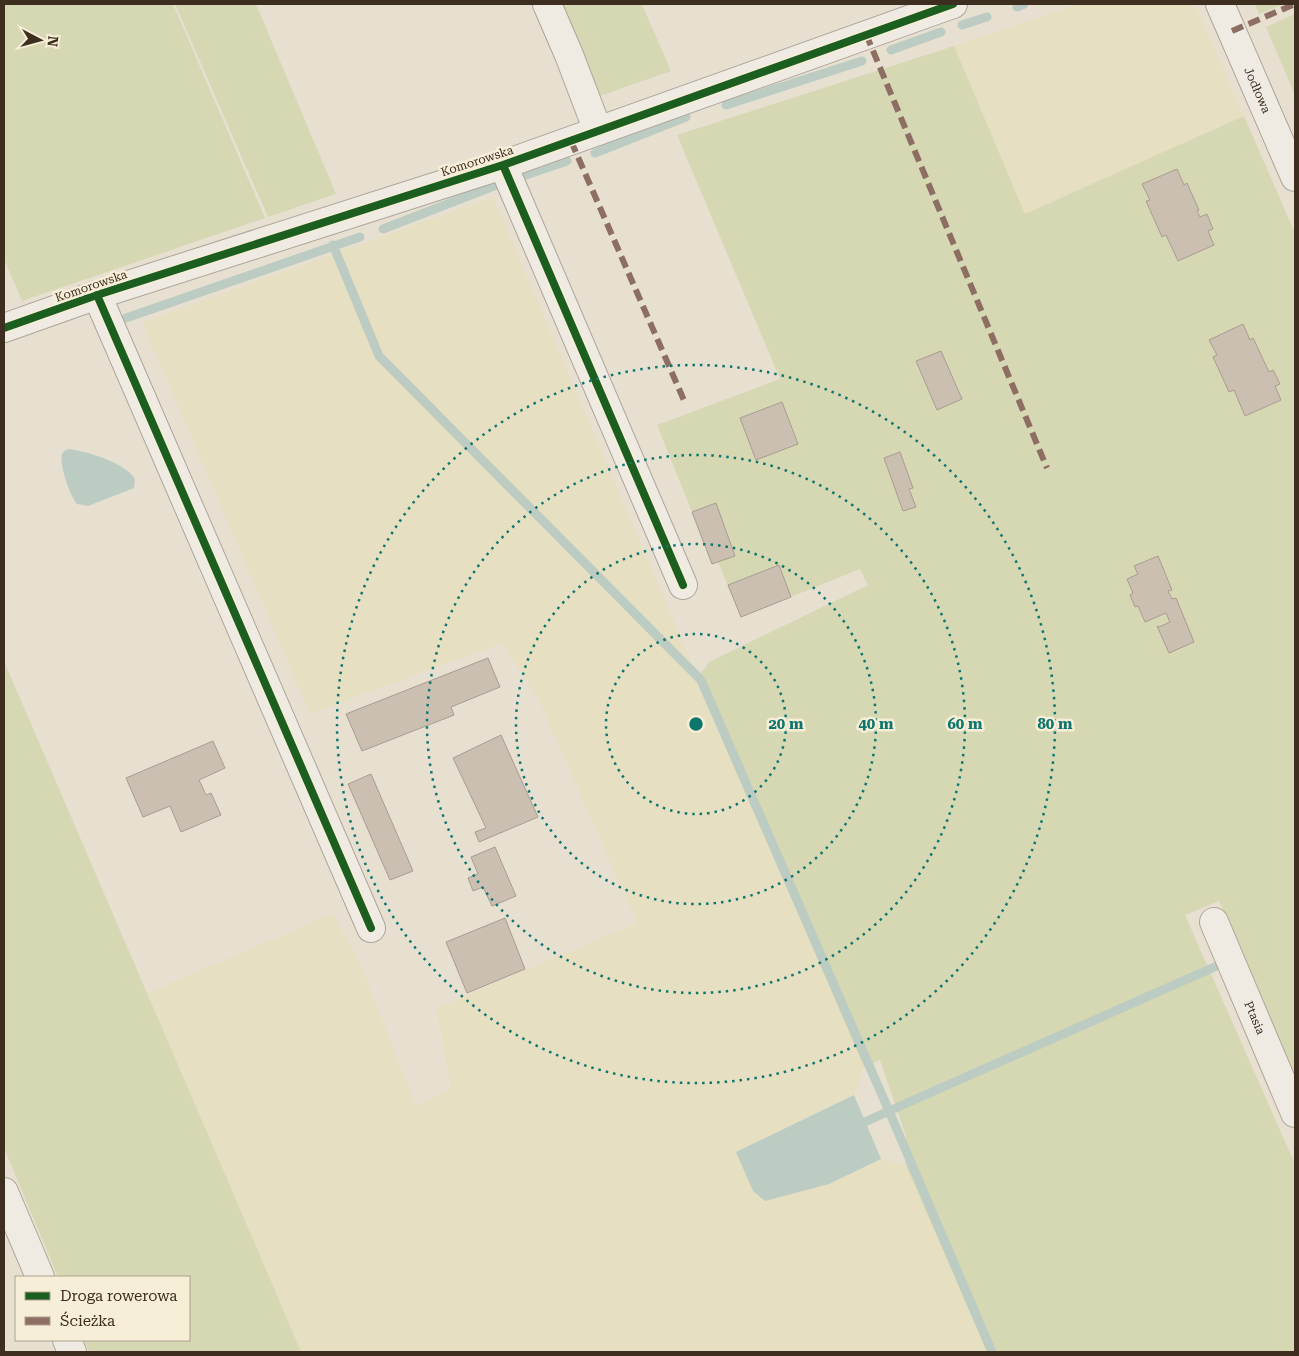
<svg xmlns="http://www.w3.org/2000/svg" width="1299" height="1356" font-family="'Roboto Serif',serif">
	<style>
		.farmland { fill: #e6dfc2 }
		.green { fill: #d6d7b3 }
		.water { fill: #bcccc2 }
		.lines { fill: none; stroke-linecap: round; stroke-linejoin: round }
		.stream { stroke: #bcccc2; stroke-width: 9 }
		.building { fill: #cbbfb2; stroke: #a89c90 }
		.minor-casing { stroke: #ada599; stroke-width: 30 }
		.minor { stroke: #efebe3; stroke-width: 28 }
		.quiet { stroke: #8d6e63; stroke-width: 6; stroke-dasharray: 12 6; stroke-linecap: butt }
		.cycleway-casing { stroke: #f7eed8; stroke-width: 11 }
		.cycleway { stroke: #1b5e20; stroke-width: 8 }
		.ring { fill: none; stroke: #0f766e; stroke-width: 2.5; stroke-dasharray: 2.5 5 }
		.labels { text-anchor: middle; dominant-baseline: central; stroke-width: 5; stroke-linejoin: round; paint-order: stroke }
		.street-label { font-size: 12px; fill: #3d2e20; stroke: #f7eed8 }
		.centre { fill: #0f766e; stroke: #f7eed8; stroke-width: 2.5 }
		.ring-label { font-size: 15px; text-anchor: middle; font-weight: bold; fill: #0f766e; stroke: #f7eed8; stroke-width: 5; stroke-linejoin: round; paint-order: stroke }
	</style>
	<rect width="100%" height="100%" fill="#e7e0d1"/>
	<!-- farmland -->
	<path class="farmland" d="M1079 4H1195L1244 116 1025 215 954 46Z
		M493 197 864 1067 854 1095 736 1152 753 1191 765 1201 829 1184 881 1159 903 1164 905 1163 987 1352H301L147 993 332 914 359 960 416 1106 451 1088 436 1008 637 923 538 698 502 643 310 714 142 322Z"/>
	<!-- green -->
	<path class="green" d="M4 4H173L265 218 22 301 4 259Z
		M175 4H256L336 194 268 217Z
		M560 4H642L671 71 600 96Z
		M1255 4H1284L1259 14Z
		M1295 14V95L1266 27Z
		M954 46 1025 214 1244 116 1295 233V1075L1219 901 1185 915 1295 1164V1352H987L905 1163 906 1136 880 1060 864 1067 697 679 709 662 868 585 860 569 741 617 718 562 712 564 692 512 657 425 780 379 677 135Z
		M4 661 271 1281 301 1352H89L84 1340H189V1277H58L4 1148Z"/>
	<!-- water -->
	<path class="water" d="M69 449C86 451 126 463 135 479L134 488 88 506 77 504C70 496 59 465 62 454 64 450 66 450 69 449Z
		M854 1095 881 1159 829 1184 765 1201 753 1191 736 1152Z"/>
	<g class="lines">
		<!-- stream -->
		<path class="stream" d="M1017 7 1024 4
			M962 25 987 17
			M891 50 941 32
			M726 105 862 61
			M595 153 686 117
			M517 178 567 161
			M383 229 494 186
			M333 245 379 356 701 680 889 1111 865 1122
			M126 318 360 237
			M992 1352 889 1111 1219 965"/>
	</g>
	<!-- building -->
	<path class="building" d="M1177 169 1184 185 1187 183 1199 210 1197 211 1200 217 1207 214 1213 229 1208 231 1214 245 1178 261 1166 235 1162 237 1146 201 1150 200 1142 184Z
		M1243 324 1250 340 1253 338 1269 372 1273 370 1280 384 1275 386 1281 400 1245 416 1234 390 1229 392 1213 357 1217 355 1209 340Z
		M941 351 962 399 937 410 916 361Z
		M782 402 798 444 756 460 740 418Z
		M900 452 913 488 909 489 916 507 903 511 884 458Z
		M716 503 735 556 712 564 692 512Z
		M1158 556 1172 590 1168 591 1172 599 1176 598 1194 642 1169 653 1157 626 1159 627 1170 622 1166 613 1145 622 1138 606 1135 607 1130 595 1133 593 1127 579 1138 574 1134 566Z
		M779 565 791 597 741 617 728 585Z
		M488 658 500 687 451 707 454 715 362 751 346 714Z
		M501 735 538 817 479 842 475 832 486 828 453 758Z
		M213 741 225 768 199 780 206 795 211 793 221 815 181 832 170 806 143 817 126 778Z
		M371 774 413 871 390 880 348 784Z
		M495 847 516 896 492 906 483 887 473 891 468 878 478 874 471 857Z
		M505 918 525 969 467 993 446 942Z"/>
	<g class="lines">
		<!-- minor casing -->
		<g class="minor-casing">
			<g id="minor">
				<path d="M547 4 569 55 598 131"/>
				<path id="s1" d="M1220 4 1295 177"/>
				<path d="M503 165 683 585"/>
				<path d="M97 295 371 928"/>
				<path d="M4 328 97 295 503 165 953 4"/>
				<path id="s2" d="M1214 922 1295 1113"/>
				<path d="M4 1192 40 1277"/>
				<path d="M67 1340 72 1352"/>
			</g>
		</g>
		<!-- minor -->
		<use href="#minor" class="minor"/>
		<!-- quiet -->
		<path class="quiet" d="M1232 31 1295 4
			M866 34 1047 468
			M571 141 686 405"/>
		<!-- cycleway casing -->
		<g class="cycleway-casing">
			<path id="cycleway" d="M503 165 683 585
				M97 295 371 928
				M4 328 97 295 503 165 953 4"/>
		</g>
		<!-- cycleway -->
		<use href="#cycleway" class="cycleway"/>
	</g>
	<!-- distance rings -->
	<g class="ring">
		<circle cx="696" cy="724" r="90"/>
		<circle cx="696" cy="724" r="180"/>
		<circle cx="696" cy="724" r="269"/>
		<circle cx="696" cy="724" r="359"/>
	</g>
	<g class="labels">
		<!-- street labels -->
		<g class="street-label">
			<text stroke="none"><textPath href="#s1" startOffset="94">Jodłowa</textPath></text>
			<text transform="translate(477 161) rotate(-18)">Komorowska</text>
			<text transform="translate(91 286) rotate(-19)">Komorowska</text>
			<text stroke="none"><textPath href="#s2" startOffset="104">Ptasia</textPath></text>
		</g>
	</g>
	<circle cx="696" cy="724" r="8" class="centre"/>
	<g class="ring-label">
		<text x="786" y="729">20 m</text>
		<text x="876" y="729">40 m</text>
		<text x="965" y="729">60 m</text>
		<text x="1055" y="729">80 m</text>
	</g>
	<!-- border -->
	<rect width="1299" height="1356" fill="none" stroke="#3d2e20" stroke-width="10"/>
	<!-- legend -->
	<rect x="15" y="1276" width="175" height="65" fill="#f7eed8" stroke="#ada18e"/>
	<rect x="25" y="1292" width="25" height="8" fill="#1b5e20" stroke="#ada18e"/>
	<text x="60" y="1301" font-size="15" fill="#3d2e20">Droga rowerowa</text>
	<rect x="25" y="1317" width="25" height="8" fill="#8d6e63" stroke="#ada18e"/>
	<text x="60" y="1326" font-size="15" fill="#3d2e20">Ścieżka</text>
	<!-- north arrow -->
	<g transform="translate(40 40) rotate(96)" stroke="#f7eed8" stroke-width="4" paint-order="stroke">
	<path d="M0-4L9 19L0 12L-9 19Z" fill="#3d2e20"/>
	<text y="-8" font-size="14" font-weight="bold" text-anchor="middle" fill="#3d2e20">N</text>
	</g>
</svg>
